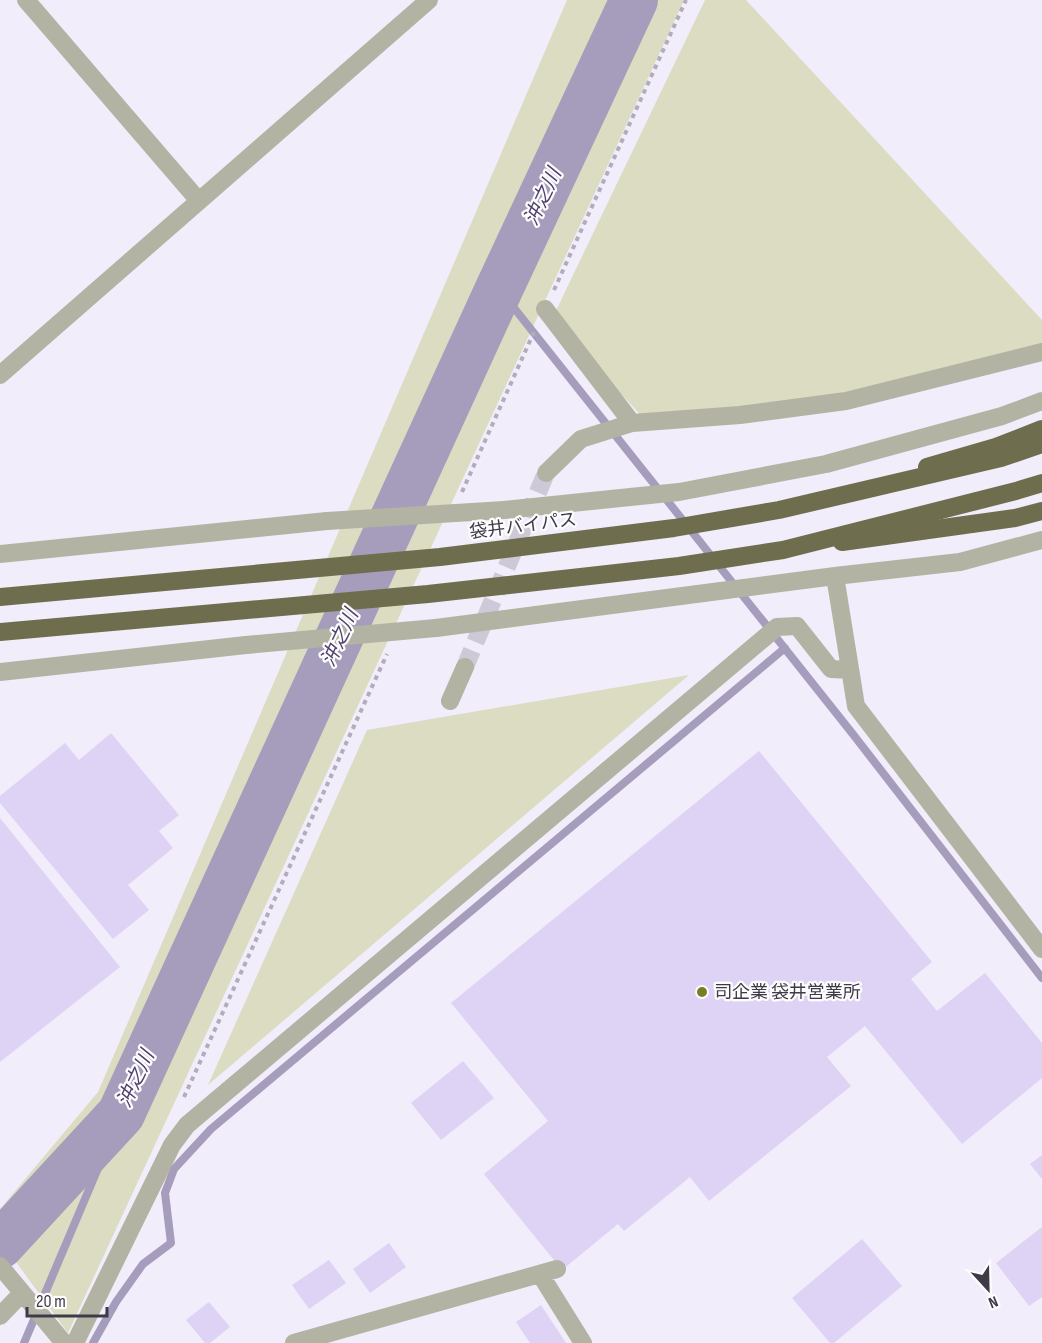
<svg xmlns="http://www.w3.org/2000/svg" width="1042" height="1343" font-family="'Sofia Sans Condensed','Noto Sans JP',sans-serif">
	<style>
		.green { fill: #dbdcc2 }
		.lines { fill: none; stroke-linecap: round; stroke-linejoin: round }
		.stream { stroke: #a69cbb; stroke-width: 8 }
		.river { stroke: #a69cbb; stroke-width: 48 }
		.building { fill: #ded3f5 }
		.street-tunnel { stroke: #cdc9d7; stroke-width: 18; stroke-dasharray: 18 9; stroke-linecap: butt }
		.path { stroke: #b2adbb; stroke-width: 4; stroke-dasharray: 4.5 4.5; stroke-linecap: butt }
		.street { stroke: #b3b3a4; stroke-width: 18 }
		.highway { stroke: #6e6e4e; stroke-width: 18 }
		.street-bridge { stroke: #b3b3a4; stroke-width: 18 }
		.highway-bridge { stroke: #6e6e4e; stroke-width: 18 }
		.poi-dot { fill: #7d7c24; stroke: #fdfdfd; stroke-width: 2 }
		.labels { text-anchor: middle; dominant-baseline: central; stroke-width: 4.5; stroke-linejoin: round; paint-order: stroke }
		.street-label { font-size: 18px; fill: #3f3a48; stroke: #fdfdfd }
		.poi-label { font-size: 18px; fill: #3f3a48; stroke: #fdfdfd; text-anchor: start }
		.water-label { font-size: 20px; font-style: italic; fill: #52416e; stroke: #fdfdfd }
	</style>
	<rect width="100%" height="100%" fill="#f1edfb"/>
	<!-- green -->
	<path class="green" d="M567 0H684L68 1333 0 1240V1209L98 1092Z
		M705 0H746L1042 320V351L822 404 647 422 552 319Z
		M689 675 208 1085 367 730Z"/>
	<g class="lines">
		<!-- stream -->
		<path class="stream" d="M499 289 852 733 1042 978
			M24 1343 121 1114
			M93 1343 116 1302 143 1264 171 1243 165 1193 174 1169 211 1129 785 648"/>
		<!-- river -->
		<path class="river" d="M0 1245 121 1114 499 289 634 0"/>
	</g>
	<!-- building -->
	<path class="building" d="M111 733 179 815 159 831 173 848 128 885 149 910 113 939 0 803V796L65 743 79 760Z
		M759 751 932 962 911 979 937 1011 985 973 1042 1043V1078L962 1144 865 1026 827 1057 851 1086 709 1201 690 1177 624 1231 618 1224 562 1270 484 1174 548 1121 451 1003Z
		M0 818 120 967 0 1062Z
		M463 1061 494 1098 441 1140 411 1103Z
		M1042 1155V1179L1030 1164Z
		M1042 1227V1297L1029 1306 996 1263Z
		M862 1239 902 1286 834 1343H830L792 1298Z
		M389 1243 406 1267 370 1293 353 1269Z
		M329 1260 346 1283 309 1309 292 1285Z
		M209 1302 230 1327 210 1343H205L186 1320Z
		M541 1305 566 1343H530L516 1322Z"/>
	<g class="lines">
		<!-- street-tunnel -->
		<path class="street-tunnel" d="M465 667 546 473"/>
		<!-- path -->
		<path class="path" d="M554 290 686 0
			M462 492 534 332
			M184 1097 387 654"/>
		<!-- street -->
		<path class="street" d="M26 0 199 201
			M545 309 632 423
			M0 375 429 0
			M546 473 581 439 632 423 740 415 846 401 1042 352
			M504 510 679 492 826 464 1002 416 1042 401
			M0 554 327 521
			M835 576 856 706 1042 949
			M436 628 835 576 960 562 1042 540
			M0 672 246 645
			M450 701 465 667
			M0 1266 64 1343
			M540 1274 583 1343
			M0 1316 22 1293
			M75 1343 172 1145 187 1125 777 627 797 626 831 669 850 670
			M294 1343 557 1269"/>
		<!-- highway -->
		<path class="highway" d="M927 467 996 447 1042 429
			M842 542 1015 518 1042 511"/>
		<!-- street-bridge -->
		<path class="street-bridge" d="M327 521 504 510
			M246 645 436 628"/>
		<!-- highway-bridge -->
		<path class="highway-bridge" d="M0 597 440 557 674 528 779 510 1001 458 1042 444
			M0 632 428 594 679 566 783 550 1016 491 1042 483"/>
	</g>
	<!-- markers -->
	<circle class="poi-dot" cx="702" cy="992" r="6"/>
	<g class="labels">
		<!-- street labels -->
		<g class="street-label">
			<text transform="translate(523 526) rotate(-7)">袋井バイパス</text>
		</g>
		<!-- poi labels -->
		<g class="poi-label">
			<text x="714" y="992">司企業 袋井営業所</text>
		</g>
		<!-- water labels -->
		<g class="water-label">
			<text transform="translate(543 197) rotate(-65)">沖之川</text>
			<text transform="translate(340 638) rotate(-65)">沖之川</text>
			<text transform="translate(136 1079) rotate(-65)">沖之川</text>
		</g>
	</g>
	<!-- north arrow -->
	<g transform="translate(988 1289) rotate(158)" stroke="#fdfdfd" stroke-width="4.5" paint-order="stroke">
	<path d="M0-4.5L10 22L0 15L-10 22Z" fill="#3f3a48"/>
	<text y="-9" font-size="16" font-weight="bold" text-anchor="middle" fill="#3f3a48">N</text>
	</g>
	<!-- scale -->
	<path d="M27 1307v9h80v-9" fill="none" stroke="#3f3a48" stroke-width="3"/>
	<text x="36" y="1307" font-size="18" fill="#3f3a48" stroke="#fdfdfd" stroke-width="4.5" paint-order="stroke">20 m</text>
</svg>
